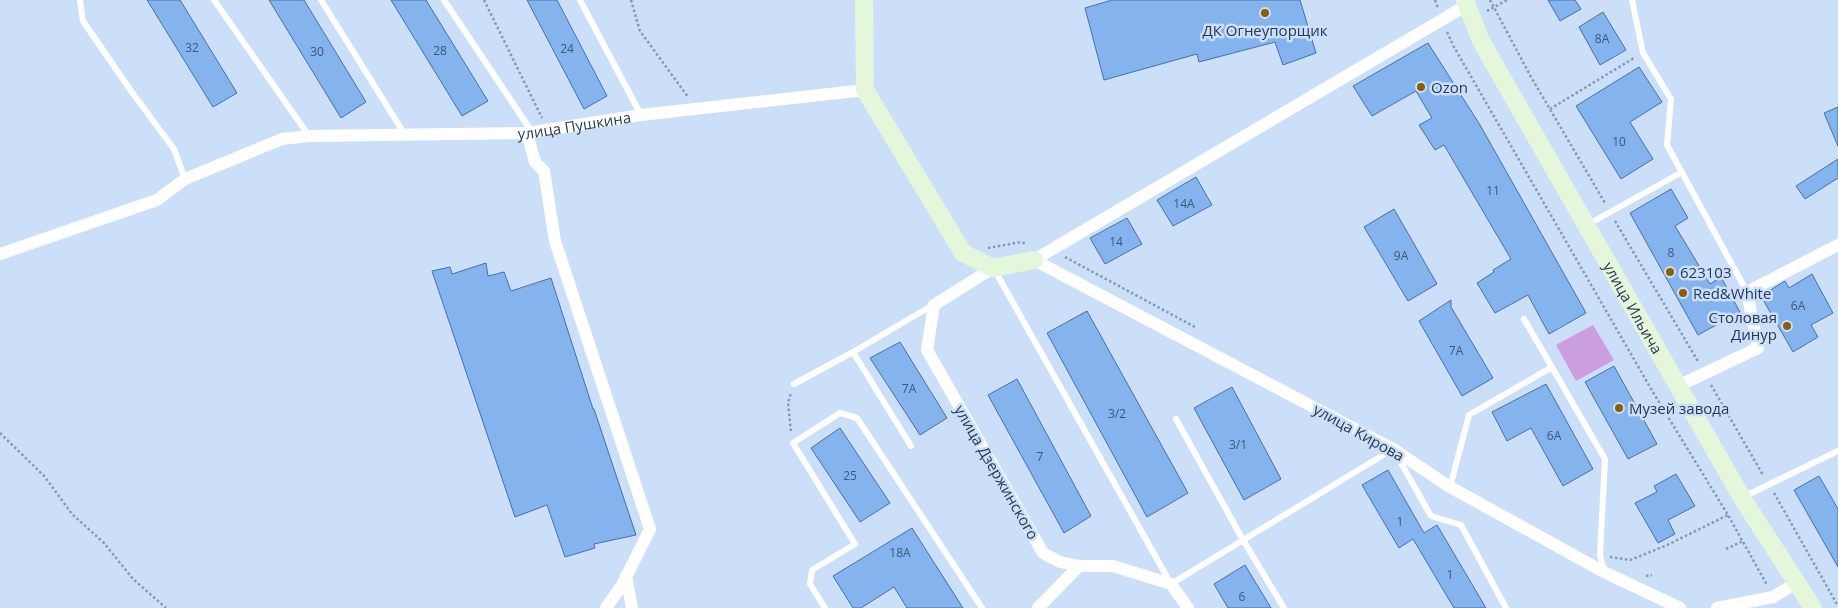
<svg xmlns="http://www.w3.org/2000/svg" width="1838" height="608" font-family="'Open Sans',sans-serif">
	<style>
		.green { fill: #cb9ee0 }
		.building { fill: #84b3ed; stroke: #4671a8 }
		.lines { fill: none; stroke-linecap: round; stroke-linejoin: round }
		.path { stroke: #8699b2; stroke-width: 2.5; stroke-dasharray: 2.5 2.5; stroke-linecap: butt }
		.lane { stroke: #fff; stroke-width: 6 }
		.street { stroke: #fff; stroke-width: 12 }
		.secondary { stroke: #e5f7db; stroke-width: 18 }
		.poi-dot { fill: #8c5d03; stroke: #ccdff8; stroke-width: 2 }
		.labels { text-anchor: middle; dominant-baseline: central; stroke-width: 5; stroke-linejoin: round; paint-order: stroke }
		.number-label { font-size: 12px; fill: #3e5879 }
		.poi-label { font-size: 15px; fill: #273a52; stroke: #ccdff8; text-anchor: start }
		.street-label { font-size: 15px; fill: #273a52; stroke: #ccdff8 }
	</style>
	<rect width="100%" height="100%" fill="#ccdff8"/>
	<!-- green -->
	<path class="green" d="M1593 325 1614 360 1576 381 1556 345Z"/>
	<!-- building -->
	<path class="building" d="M147 0H180L237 93 213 107Z
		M269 0H304L366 102 341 118Z
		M391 0H426L488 101 462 116Z
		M527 0H557L607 96 584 109Z
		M1112 0H1300L1316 53 1283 65 1275 42 1199 62 1197 54 1104 80 1085 8Z
		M1548 0H1575L1581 9 1560 21Z
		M1603 12 1626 50 1600 65 1579 27Z
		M1428 43 1480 125 1586 313 1549 334 1528 295 1495 313 1477 283 1494 272 1493 270 1511 259 1444 145 1435 150 1419 125 1432 118 1416 91 1372 116 1353 86Z
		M1639 67 1662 102 1630 122 1653 159 1621 179 1576 106Z
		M1838 107V146L1824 113Z
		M1838 159V178L1805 199 1796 186Z
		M1196 177 1212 205 1173 226 1157 200Z
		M1671 189 1688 218 1675 226 1710 284 1721 277 1740 312 1698 335 1630 213Z
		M1394 209 1437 284 1408 301 1364 227Z
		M1127 218 1142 244 1105 264 1090 238Z
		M486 263 488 276 504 272 511 291 551 278 593 409H594L636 535 594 544 595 548 565 557 547 505 515 517 432 271 450 267 452 274Z
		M1812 274 1833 313 1811 325 1818 337 1793 352 1761 296 1785 281 1789 288Z
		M1451 300V307L1493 378 1462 396 1419 321Z
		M1087 311 1188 493 1147 517 1047 333Z
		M900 342 947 418 920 435 870 358Z
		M1614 366 1657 444 1628 459 1585 382Z
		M1017 379 1091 516 1064 533 988 395Z
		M1546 384 1593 469 1563 486 1531 428 1507 441 1492 412Z
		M1232 387 1281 479 1244 500 1194 408Z
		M840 428 890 503 860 522 811 448Z
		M1388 470 1424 533 1437 525 1486 608H1454L1413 539 1399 548 1362 485Z
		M1676 474 1695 506 1668 520 1675 534 1658 543 1635 503 1657 492 1654 486Z
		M1819 476 1838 509V567L1794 490Z
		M912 528 963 608H907L894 587 861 608H853L833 576Z
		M1245 565 1271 608H1228L1214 584Z"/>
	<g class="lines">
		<!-- path -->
		<path class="path" d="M484 0 542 118
			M631 0 640 31 688 97
			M1435 0 1438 8
			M1490 0 1531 77 1605 203
			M1487 11 1507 0
			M1447 32 1454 47 1654 394 1728 515 1767 585
			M1550 109 1634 58
			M1615 221 1699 363
			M988 248 1021 242 1027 244
			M1065 257 1195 327
			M1711 385 1763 475
			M791 431 788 403 791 393
			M0 433 45 477 72 514 104 543 133 579 166 608
			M1774 493 1838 606
			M1726 549 1743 541
			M1610 557 1630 560 1665 546 1728 515
			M1646 576 1652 575"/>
		<!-- lane -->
		<path class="lane" d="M80 0 83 21 131 91 174 149 185 179
			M214 0 309 136
			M321 0 405 135
			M444 0 532 132
			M580 0 641 115
			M1632 0 1643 53 1671 99 1667 145 1747 292
			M1587 225 1682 172
			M994 269 1171 584 1393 449 1431 516 1461 525 1506 608
			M1524 319 1605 459 1600 555 1604 571
			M794 384 853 352
			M1176 419 1243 540 1284 608
			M911 446 853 352 933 305
			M1450 487 1469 415 1552 367
			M1743 497 1838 451
			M825 608 810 584 812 570 855 544 793 443 840 413 857 418 982 608"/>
		<!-- street -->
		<g class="street">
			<path d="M527 133 535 162 544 171 555 241 650 529 622 585 606 608"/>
			<path id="s1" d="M0 254 157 200 185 179 282 139 309 136 527 133 641 115 865 90"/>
			<path d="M1034 260 1393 449 1450 487 1604 572 1680 608"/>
			<path d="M1034 260 1467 5"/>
			<path d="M993 268 934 305 927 350 1043 553 1060 562 1079 566H1113L1171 584 1188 608"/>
			<path d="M1678 386 1758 348 1747 292 1838 245"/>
			<path d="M626 576 632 608"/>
			<path d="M1038 608 1079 566"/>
			<path d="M1717 608 1773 597 1798 582"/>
		</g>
		<!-- secondary -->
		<g class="secondary">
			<path d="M864 0 865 90 963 253 993 268 1034 260"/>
			<path id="s2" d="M1465 0 1481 41 1742 498 1813 608"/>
		</g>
	</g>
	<!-- markers -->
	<g class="poi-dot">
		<circle cx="1265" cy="13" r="5"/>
		<circle cx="1421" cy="87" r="5"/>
		<circle cx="1670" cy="272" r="5"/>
		<circle cx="1683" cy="293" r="5"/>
		<circle cx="1787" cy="326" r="5"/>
		<circle cx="1619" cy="408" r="5"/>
	</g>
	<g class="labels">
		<!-- number labels -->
		<g class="number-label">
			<text x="1602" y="38">8А</text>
			<text x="192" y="47">32</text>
			<text x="567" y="48">24</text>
			<text x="440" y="50">28</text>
			<text x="317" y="51">30</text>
			<text x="1619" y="141">10</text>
			<text x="1493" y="190">11</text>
			<text x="1184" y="203">14А</text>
			<text x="1116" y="241">14</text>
			<text x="1671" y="252">8</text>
			<text x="1401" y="255">9А</text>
			<text x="1798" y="305">6А</text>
			<text x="1456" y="350">7А</text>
			<text x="909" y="388">7А</text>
			<text x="1117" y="413">3/2</text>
			<text x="1554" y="435">6А</text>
			<text x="1238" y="444">3/1</text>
			<text x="1040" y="456">7</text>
			<text x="850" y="475">25</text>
			<text x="1400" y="521">1</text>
			<text x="900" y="552">18А</text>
			<text x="1450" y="574">1</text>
			<text x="1242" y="596">6</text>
		</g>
		<!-- poi labels -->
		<g class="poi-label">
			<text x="1265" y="30" text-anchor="middle">ДК Огнеупорщик</text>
			<text x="1431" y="87">Ozon</text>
			<text x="1680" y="272">623103</text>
			<text x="1693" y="293">Red&amp;White</text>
			<text x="1777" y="317" text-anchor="end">Столовая<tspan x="1777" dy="17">Динур</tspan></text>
			<text x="1629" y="408">Музей завода</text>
		</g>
		<!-- street labels -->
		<g class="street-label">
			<text stroke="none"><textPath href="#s1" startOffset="599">улица Пушкина</textPath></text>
			<text stroke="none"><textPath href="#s2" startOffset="351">улица Ильича</textPath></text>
			<text transform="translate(1359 432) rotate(29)">улица Кирова</text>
			<text transform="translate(997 472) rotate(60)">улица Дзержинского</text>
		</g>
	</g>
</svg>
